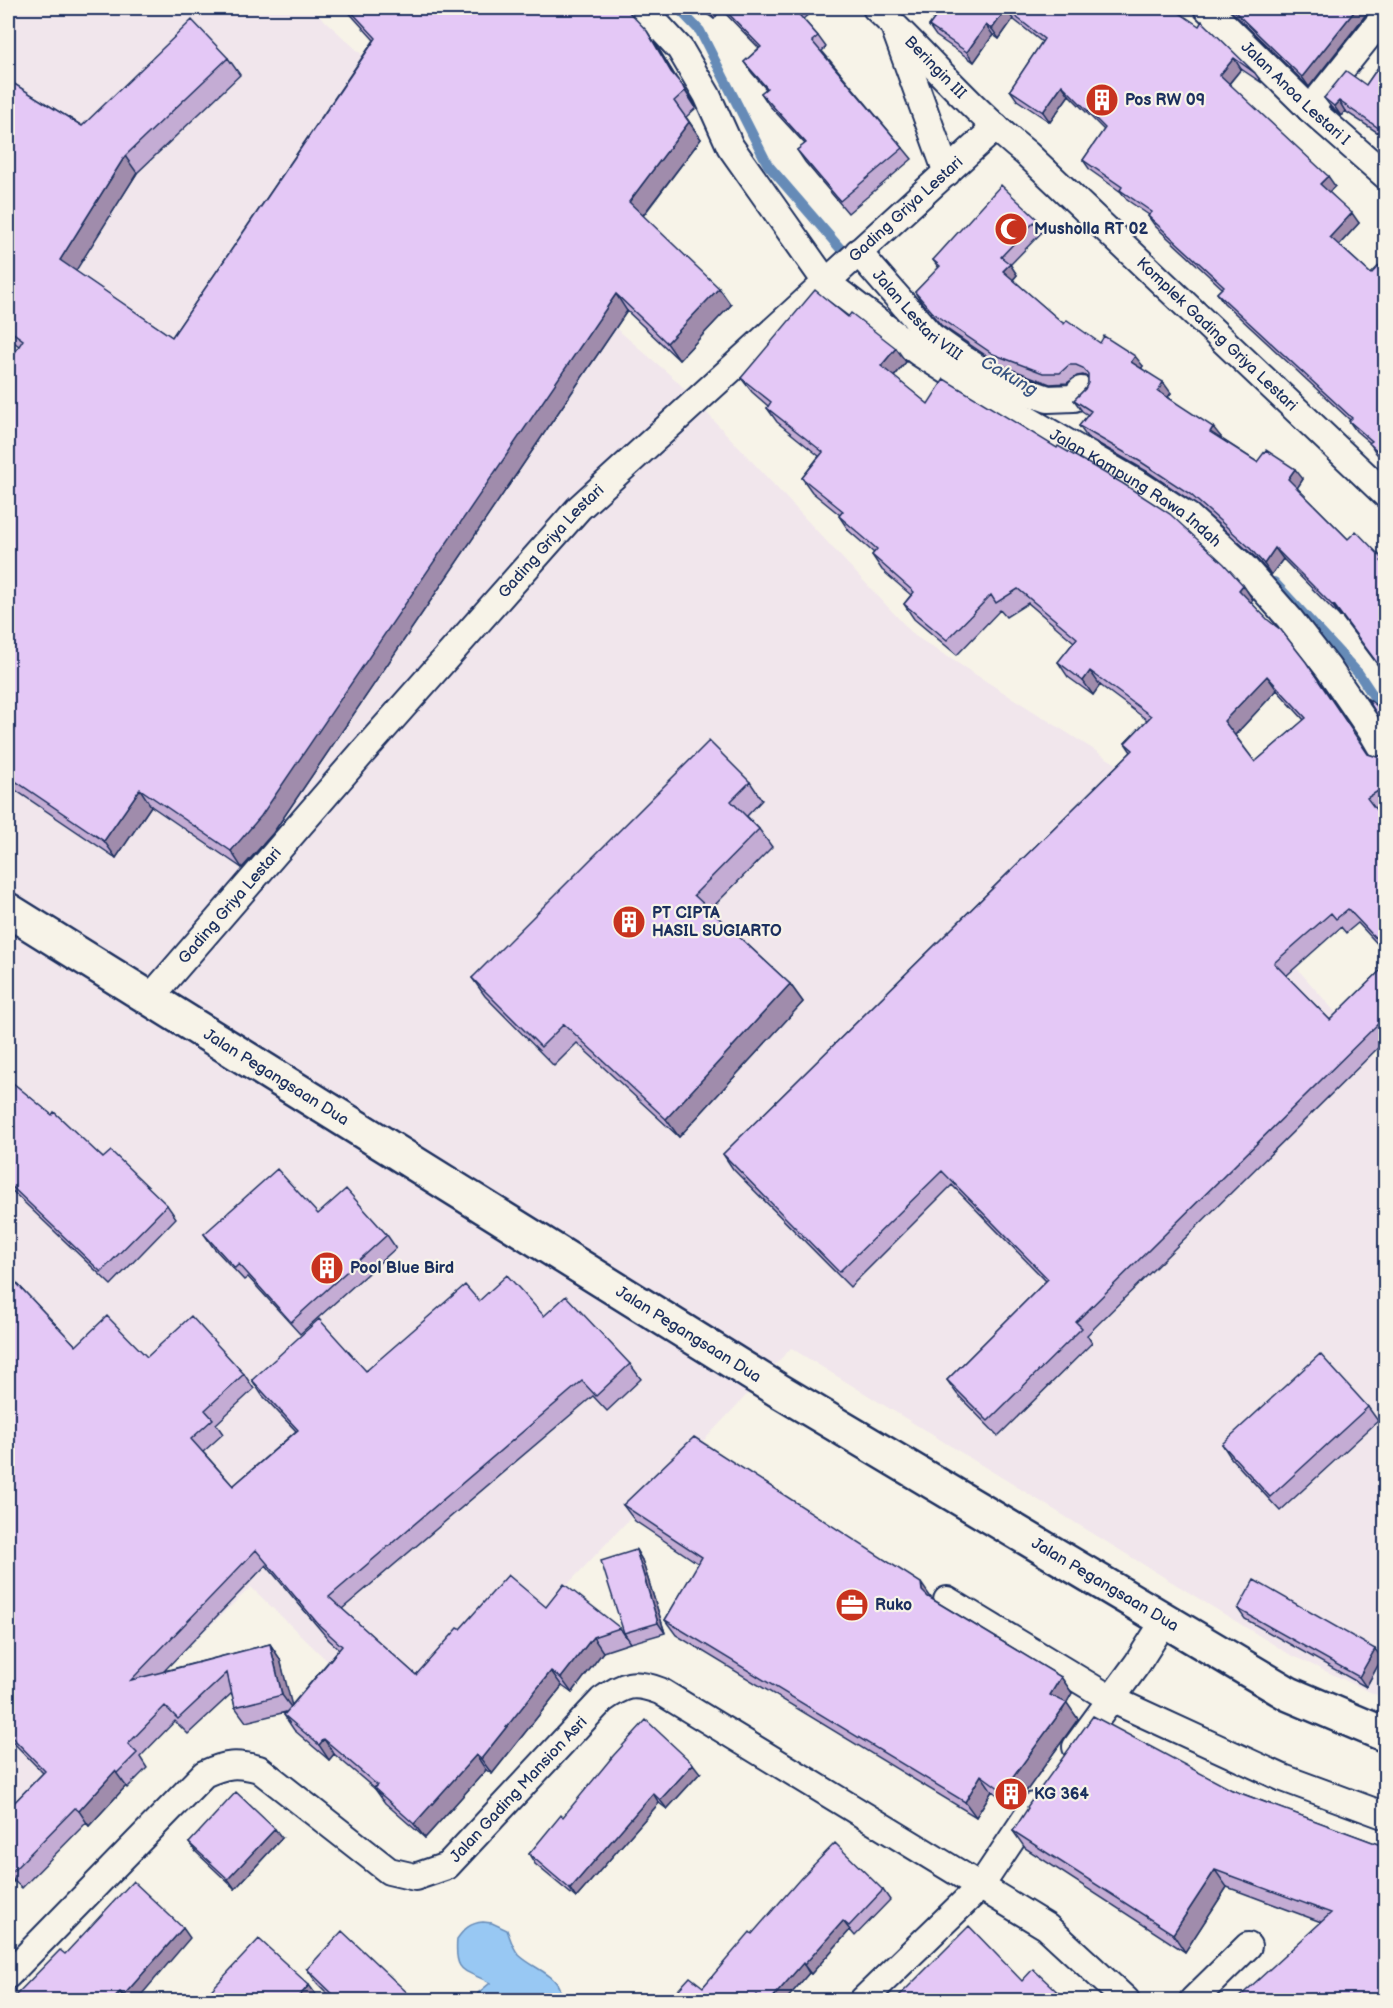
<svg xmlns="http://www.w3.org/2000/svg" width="1393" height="2008" font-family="'Balsamiq Sans',sans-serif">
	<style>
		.built { fill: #f1e6ec }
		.water { fill: #98c8f3; stroke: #668bb7; stroke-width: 1.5 }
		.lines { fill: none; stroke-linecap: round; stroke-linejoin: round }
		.stream { stroke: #668bb7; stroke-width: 10 }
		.street-casing { stroke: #1b2f5e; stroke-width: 30 }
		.secondary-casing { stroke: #1b2f5e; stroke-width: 38 }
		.street { stroke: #f7f3e8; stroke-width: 26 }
		.secondary { stroke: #f7f3e8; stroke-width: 33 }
		.wall { fill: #c4acd4; stroke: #1b2f5e; stroke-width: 1.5; fill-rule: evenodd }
		.shaded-wall { fill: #a08cac; stroke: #1b2f5e; stroke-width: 1.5 }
		.building { fill: #e4c8f6; stroke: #1b2f5e; stroke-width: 1.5; fill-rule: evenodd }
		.labels { text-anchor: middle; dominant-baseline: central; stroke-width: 4.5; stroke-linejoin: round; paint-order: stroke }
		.street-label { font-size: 16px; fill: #1b2f5e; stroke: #f7f3e8 }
		.poi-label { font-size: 16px; font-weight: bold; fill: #1b2f5e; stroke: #f7f3e8; text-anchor: start }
		.water-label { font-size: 18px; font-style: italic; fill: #3a5583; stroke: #f7f3e8 }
	</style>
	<rect width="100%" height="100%" fill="#f7f3e8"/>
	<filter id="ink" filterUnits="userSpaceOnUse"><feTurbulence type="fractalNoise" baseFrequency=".0167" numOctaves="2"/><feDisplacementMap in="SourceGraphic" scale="12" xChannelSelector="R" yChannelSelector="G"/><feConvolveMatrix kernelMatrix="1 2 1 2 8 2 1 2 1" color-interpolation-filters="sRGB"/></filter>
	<g filter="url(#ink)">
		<!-- built -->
		<path class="built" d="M8 8H311L488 170 472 204 676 380 915 636 1121 767 1385 1069V1699L1289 1654 791 1348 415 1746 251 1587 8 1817Z"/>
		<!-- water -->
		<path class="water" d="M483 1922 492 1923 507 1930C510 1938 513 1949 519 1955 534 1970 565 1976 560 2000H476L478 1993 490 1983C466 1969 454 1976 457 1939 464 1929 470 1923 483 1922Z"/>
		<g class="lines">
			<!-- stream -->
			<path class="stream" d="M678 8 700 31 768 165 851 261
				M1137 469 1194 501
				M1217 521 1253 560
				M1274 582 1359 674 1386 715"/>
			<!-- street casing -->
			<g class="street-casing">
				<g id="street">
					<path id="s1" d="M642 8 680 49 707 95 730 146 826 282 918 352 987 396 1140 485 1189 517 1245 568 1289 618 1328 668 1372 732 1386 756"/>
					<path id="s2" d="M876 8C927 56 972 110 1027 154L1386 495"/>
					<path id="s3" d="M1207 8 1310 109 1386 176"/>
					<path d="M896 32 947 173"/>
					<path d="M1310 109 1386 14"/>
					<path id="s4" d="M858 252 931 336 965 360 993 378 1017 388 1048 399 1074 398 1081 390"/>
					<path id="s5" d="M150 998 362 753 579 508 996 127"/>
					<path d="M947 1600 1111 1699 1283 1778 1386 1816"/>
					<path d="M1076 1747 1137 1664 1165 1620"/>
					<path id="s6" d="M8 1975 204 1774C226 1764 236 1763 259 1769L389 1871 415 1877 447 1866 602 1700C625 1684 633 1681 660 1691L1047 1927 1126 2000"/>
					<path d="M863 2000 980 1887 1034 1806"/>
					<path d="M1193 2000 1248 1946"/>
				</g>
			</g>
			<!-- secondary casing -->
			<g class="secondary-casing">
				<g id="secondary">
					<path id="s7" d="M8 910 778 1390 1289 1694 1386 1735"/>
				</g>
			</g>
			<!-- street -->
			<use href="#street" class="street"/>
			<!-- secondary -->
			<use href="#secondary" class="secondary"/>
		</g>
		<!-- wall -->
		<path class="wall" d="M345 8H628V10L658 48 677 79 694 102 696 108 686 117 701 139 643 216 731 305 679 360 627 311 273 833 242 868 151 806 116 858 8 785V741L11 736 8 734V363L19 346 8 338V80L82 126 228 58 240 75 137 173 75 271 172 337 374 40Z
			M698 8H816L803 19 818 36 826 47 822 51 903 148 912 159 848 213 805 162 797 150 805 144 769 105 761 93 766 89 752 73 744 62 759 48 721 9 714 19Z
			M942 8H1172L1255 73 1262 83 1241 69 1229 84 1335 186 1329 192 1359 223 1339 245 1371 274 1386 260V462L1376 453 1370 443 1356 431 1349 421 1350 420 1224 303 1217 293 1222 288 1155 226 1148 216 1149 215 1127 200 1121 192 1090 170 1083 160 1104 130 1069 95 1050 122 1017 100 1010 90 1042 42 1013 19 999 39 993 35 974 62 936 36 929 26Z
			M1228 8H1371L1309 87Z
			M1386 56V138L1345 111 1341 116 1331 107 1324 98 1366 85Z
			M1037 219 1044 230 1010 265 1017 275 1013 280 1064 324 1143 366 1141 368 1171 393 1168 397 1221 437 1220 438 1257 462 1303 479 1297 488 1348 539 1383 559 1386 562V676L1341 616 1340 617 1283 559 1271 575 1255 557 1197 505 1148 472 1087 437 1079 426 1088 415 1082 411 1074 400 1085 389 1088 383V377L1083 375 1077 376 1067 383 1050 384 1000 365 941 325 922 303 915 292 939 268 933 260Z
			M848 317 906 362 894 377 928 404 1243 585 1253 600 1251 602 1368 754 1377 757 1384 754 1386 752V807L1378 812 1386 823V953L1358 923 1346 933 1341 927 1286 976 1330 1020 1386 965V1040L1087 1335 1092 1343 998 1436 957 1394 947 1380 1046 1281 952 1185 850 1287 733 1169 723 1154 1131 752 1125 743 1147 720 1100 685 1093 695 1068 677 1058 662 1074 642 1028 603 1006 617 1000 610 957 655 914 619 904 604 911 595 882 570 872 555 874 553 849 531 839 516 840 515 812 492 802 478 819 456 777 422 767 408 768 406 752 392 741 378ZM1277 690 1304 720 1255 762 1235 735Z
			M750 782 762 800 747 816 759 829 772 847 710 910 790 984 803 1002 679 1137 577 1043 554 1066 485 996 472 978Z
			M8 1079 103 1158 167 1205 176 1218 111 1285 8 1187Z
			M318 1214 387 1235 396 1248 300 1334 248 1277 244 1280 213 1247 204 1234Z
			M8 1274 76 1346 147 1357 244 1374 254 1389 216 1424 223 1434 203 1452 233 1486 296 1431 262 1395 252 1380 366 1371 479 1301 544 1316 630 1364 641 1379 607 1411 593 1396 342 1609 416 1675 460 1629 546 1607 620 1628 630 1643 603 1652 572 1693 562 1686 492 1774 486 1770 425 1838 385 1803 375 1789 334 1754 329 1760 294 1730 284 1715 286 1712 246 1722 235 1707 232 1693 188 1734 175 1721 140 1757 147 1768 127 1788 126 1786 89 1826 86 1823 22 1888 14 1881 8 1887V1809L43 1773 8 1737ZM266 1565 329 1640 339 1649 291 1706 280 1659 270 1644 164 1671Z
			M1368 1407 1378 1421 1280 1511 1231 1458 1222 1444Z
			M623 1505 932 1599 1061 1677 1072 1693 1066 1703 1078 1719 1015 1807 992 1791 976 1817 676 1635 665 1620 699 1564 635 1521Z
			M636 1550 642 1560 665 1633 631 1643 624 1633Z
			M1238 1609 1382 1658 1366 1687 1245 1619Z
			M700 1773 667 1809 659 1803 576 1898 535 1864 529 1854 563 1817Z
			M1232 1790 1386 1847V2001L1321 1922 1227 1887 1185 1952 1025 1848 1013 1831Z
			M282 1838 235 1889 196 1852 189 1843Z
			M883 1890 890 1900 855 1936 850 1930 811 1974 809 1973 785 2001H668L703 1987 752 1934Z
			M307 1969 416 2001H335L317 1983Z"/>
		<!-- shaded-wall -->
		<path class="shaded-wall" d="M706 8H720L721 9 714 19Z
			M1357 8H1371L1309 87 1302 77Z
			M1006 9 1013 19 999 39 992 29Z
			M986 25 993 35 974 62 967 52Z
			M647 31 658 48 683 89 671 72Z
			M1234 58 1241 69 1227 86 1220 75Z
			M682 85 694 102 696 108 685 91Z
			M1062 85 1069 95 1050 122 1043 112Z
			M1339 101 1345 111 1341 116 1334 106Z
			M689 122 701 139 640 219 629 202Z
			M125 156 137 173 72 277 60 260Z
			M1328 176 1335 186 1327 194 1320 184Z
			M1352 213 1359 223 1337 247 1330 237Z
			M1010 264 1017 275 1011 282 1003 271Z
			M719 288 731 305 679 360 667 343Z
			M616 294 627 311 273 833 242 868 231 851Z
			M896 348 906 362 891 380 881 366Z
			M1135 356 1143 366 1139 372 1131 362Z
			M1163 382 1171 393 1165 401 1158 391Z
			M1213 427 1221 437 1217 442 1210 432Z
			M1295 469 1303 479 1296 490 1288 479Z
			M1275 548 1283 559 1271 575 1264 564Z
			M1243 585 1253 600 1249 604 1239 590Z
			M1334 605 1341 616 1340 617 1333 606Z
			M1090 671 1100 685 1093 695 1083 681Z
			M1267 676 1277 690 1234 736 1224 721Z
			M140 789 151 806 116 858 104 841Z
			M790 984 803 1002 679 1137 666 1119Z
			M8 1054 11 1060 8 1065Z
			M636 1550 642 1560 665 1633 658 1623Z
			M921 1583 932 1599 934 1607 922 1591Z
			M593 1637 603 1652 572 1693 561 1678Z
			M270 1644 280 1659 293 1710 282 1695Z
			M1375 1649 1382 1658 1366 1687 1359 1677Z
			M551 1671 562 1686 492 1774 481 1759Z
			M1061 1677 1072 1693 1062 1711 1050 1695Z
			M1067 1703 1078 1719 1015 1807 1003 1791Z
			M324 1739 334 1754 329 1760 319 1745Z
			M476 1755 486 1770 425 1838 414 1824Z
			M693 1764 700 1773 667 1809 660 1800Z
			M115 1771 126 1786 89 1826 79 1811Z
			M981 1775 992 1791 976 1817 965 1802Z
			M653 1793 659 1803 576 1898 570 1889Z
			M275 1829 282 1838 235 1889 228 1879Z
			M1215 1870 1227 1887 1185 1952 1173 1934Z
			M8 1872 14 1881 8 1887Z
			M843 1921 850 1930 811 1974 804 1965Z
			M183 1928 190 1938 136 2001H127L124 1995Z
			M803 1963 809 1973 785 2001H770Z
			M309 1985 317 1996 312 2001H295Z
			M120 1992 126 2001H112Z
			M757 1995 761 2001H751Z"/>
		<!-- building -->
		<path class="building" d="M348 8H625L647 31 671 72 682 85 685 91 674 101 689 122 629 202 719 288 667 343 616 294 261 816 231 851 140 789 104 841 8 776V741L15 730 8 725V363L23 340 8 329V80L82 126 192 20 228 58 125 156 60 260 172 337 376 38Z
			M723 8H795L794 9 818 36 812 41 903 148 840 201 797 150 806 143 761 93 767 88 744 62 761 47Z
			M942 8H1172L1199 26 1202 21 1255 73 1234 58 1220 75 1328 176 1320 184 1352 213 1330 237 1371 274 1385 259 1386 260V459L1369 443 1372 441 1349 421 1352 418 1217 293 1224 286 1148 216 1152 212 1120 190 1122 187 1083 160 1105 128 1062 85 1043 112 1010 90 1044 39 1006 9 992 29 986 25 967 52 929 26Z
			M1231 8H1357L1302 77Z
			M1386 56V133L1339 101 1334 106 1324 98 1346 71 1366 85Z
			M1001 185 1037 219 1001 257 1010 264 1003 271 1064 324 1067 320 1100 343 1104 336 1135 356 1131 362 1163 382 1158 391 1213 427 1210 432 1257 462 1266 450 1295 469 1288 479 1348 539 1356 531 1383 559 1381 561 1386 566V675L1334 605 1333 606 1275 548 1264 564 1248 546 1190 494 1141 462 1079 426 1091 411 1074 400 1085 389 1088 383V374L1083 368 1076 365H1069L1060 373H1043L993 354 934 314 915 292 940 266 933 260Z
			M815 290 848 317 851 313 896 348 881 366 928 404 944 379 1057 448 1058 446 1122 483 1170 514 1224 564 1243 585 1239 590 1268 620 1281 630 1306 662 1368 754 1377 757 1384 754 1386 752V786L1367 798 1386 823V949L1348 909 1336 919 1331 913 1274 963 1330 1020 1386 965V1016L1076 1322 1082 1328 988 1421 947 1380 1048 1279 942 1171 839 1272 723 1154 1133 750 1125 743 1151 716 1090 671 1083 681 1058 662 1077 638 1018 589 996 603 991 595 947 640 904 604 914 592 872 555 877 549 839 516 843 511 802 478 823 452 767 408 771 402 741 378ZM1267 676 1306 718 1255 762 1224 721Z
			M1367 698 1386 713V729Z
			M709 741 750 782 731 801 759 829 694 895 790 984 666 1119 564 1024 541 1047 472 978Z
			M8 1079 52 1115 54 1112 103 1158 111 1151 167 1205 101 1272 8 1183Z
			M277 1169 318 1214 346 1189 387 1235 291 1322 239 1264 235 1268 204 1234Z
			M8 1274 76 1346 107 1316 147 1357 191 1316 244 1374 205 1410 213 1419 191 1439 233 1486 298 1430 252 1380 319 1319 366 1371 465 1285 479 1301 507 1275 544 1316 566 1296 630 1364 596 1396 582 1381 329 1597 416 1675 458 1628 460 1629 508 1575 546 1607 564 1584 620 1628 593 1637 561 1678 551 1671 481 1759 476 1755 414 1824 374 1788 377 1785 324 1739 319 1745 284 1715 342 1646 319 1625 256 1550 131 1680 270 1644 282 1695 235 1707 227 1673 178 1719 165 1706 128 1744 137 1753 117 1773 115 1771 79 1811 75 1808 11 1873 8 1870V1809L45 1771 8 1733Z
			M1320 1354 1368 1407 1270 1497 1222 1444Z
			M694 1437 921 1583 922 1591 928 1597 1061 1677 1050 1695 1067 1703 1003 1791 981 1775 965 1802 665 1620 702 1557 623 1505Z
			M636 1550 658 1623 624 1633 601 1561Z
			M1254 1580 1375 1649 1359 1677 1238 1609Z
			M1093 1716 1232 1790 1386 1847V2001H1235L1331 1913 1215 1870 1173 1934 1013 1831 1028 1808 1027 1807Z
			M646 1720 693 1764 660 1800 653 1793 570 1889 529 1854 561 1815 563 1817 613 1756Z
			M236 1792 275 1829 228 1879 189 1843Z
			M835 1843 883 1890 849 1926 843 1921 804 1965 803 1963 770 2001H763L757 1995 751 2001H668L690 1977 703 1987 750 1932 752 1934 800 1879Z
			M133 1881 183 1928 124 1995 120 1992 112 2001H10L60 1950 65 1954Z
			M969 1926 1022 1981 1033 1969 1067 2001H894Z
			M342 1931 416 2001H340L307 1969Z
			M259 1939 309 1985 295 2001H201Z"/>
	</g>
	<!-- icons -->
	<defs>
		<g id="building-disc" transform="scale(1.725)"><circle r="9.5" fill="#c8321e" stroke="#f7f3e8"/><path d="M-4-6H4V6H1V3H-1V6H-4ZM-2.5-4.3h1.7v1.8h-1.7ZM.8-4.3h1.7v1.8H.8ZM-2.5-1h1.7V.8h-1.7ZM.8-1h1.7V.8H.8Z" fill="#fff"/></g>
		<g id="mosque-disc" transform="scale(1.725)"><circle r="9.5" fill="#c8321e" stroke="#f7f3e8"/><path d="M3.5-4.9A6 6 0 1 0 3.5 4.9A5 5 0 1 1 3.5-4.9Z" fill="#fff"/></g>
		<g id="office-disc" transform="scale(1.725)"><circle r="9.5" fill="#c8321e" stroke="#f7f3e8"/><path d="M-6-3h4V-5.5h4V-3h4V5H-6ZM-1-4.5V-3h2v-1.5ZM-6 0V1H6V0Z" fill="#fff"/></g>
	</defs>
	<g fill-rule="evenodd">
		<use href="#building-disc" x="1102" y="100"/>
		<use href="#mosque-disc" x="1011" y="229"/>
		<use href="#building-disc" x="629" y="922"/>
		<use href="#building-disc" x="327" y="1268"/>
		<use href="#office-disc" x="852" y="1605"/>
		<use href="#building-disc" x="1011" y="1794"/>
	</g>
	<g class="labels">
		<!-- street labels -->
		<g class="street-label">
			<text stroke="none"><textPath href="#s2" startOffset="84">Beringin III</textPath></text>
			<text stroke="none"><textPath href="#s3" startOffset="123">Jalan Anoa Lestari I</textPath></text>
			<text stroke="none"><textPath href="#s5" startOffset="1094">Gading Griya Lestari</textPath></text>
			<text stroke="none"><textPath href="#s4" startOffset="87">Jalan Lestari VIII</textPath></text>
			<text stroke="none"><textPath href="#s2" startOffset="472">Komplek Gading Griya Lestari</textPath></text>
			<text stroke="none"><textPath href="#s1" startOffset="704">Jalan Kampung Rawa Indah</textPath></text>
			<text stroke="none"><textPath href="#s5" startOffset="608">Gading Griya Lestari</textPath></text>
			<text stroke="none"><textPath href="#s5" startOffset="122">Gading Griya Lestari</textPath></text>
			<text stroke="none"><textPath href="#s7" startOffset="316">Jalan Pegangsaan Dua</textPath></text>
			<text stroke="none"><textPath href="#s7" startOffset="802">Jalan Pegangsaan Dua</textPath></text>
			<text stroke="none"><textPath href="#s7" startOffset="1288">Jalan Pegangsaan Dua</textPath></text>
			<text stroke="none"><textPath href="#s6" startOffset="668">Jalan Gading Mansion Asri</textPath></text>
		</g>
		<!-- poi labels -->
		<g class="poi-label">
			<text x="1125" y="100">Pos RW 09</text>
			<text x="1034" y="229">Musholla RT 02</text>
			<text x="652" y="913">PT CIPTA<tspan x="652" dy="18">HASIL SUGIARTO</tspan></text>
			<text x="350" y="1268">Pool Blue Bird</text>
			<text x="875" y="1605">Ruko</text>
			<text x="1034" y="1794">KG 364</text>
		</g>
		<!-- water labels -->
		<g class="water-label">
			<text transform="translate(1009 376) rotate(30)">Cakung</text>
		</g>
	</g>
	<!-- margin -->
	<rect width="1393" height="2008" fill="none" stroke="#f7f3e8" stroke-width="30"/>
	<rect x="15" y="15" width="1363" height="1978" fill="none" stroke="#1b2f5e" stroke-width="2" filter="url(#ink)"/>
</svg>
